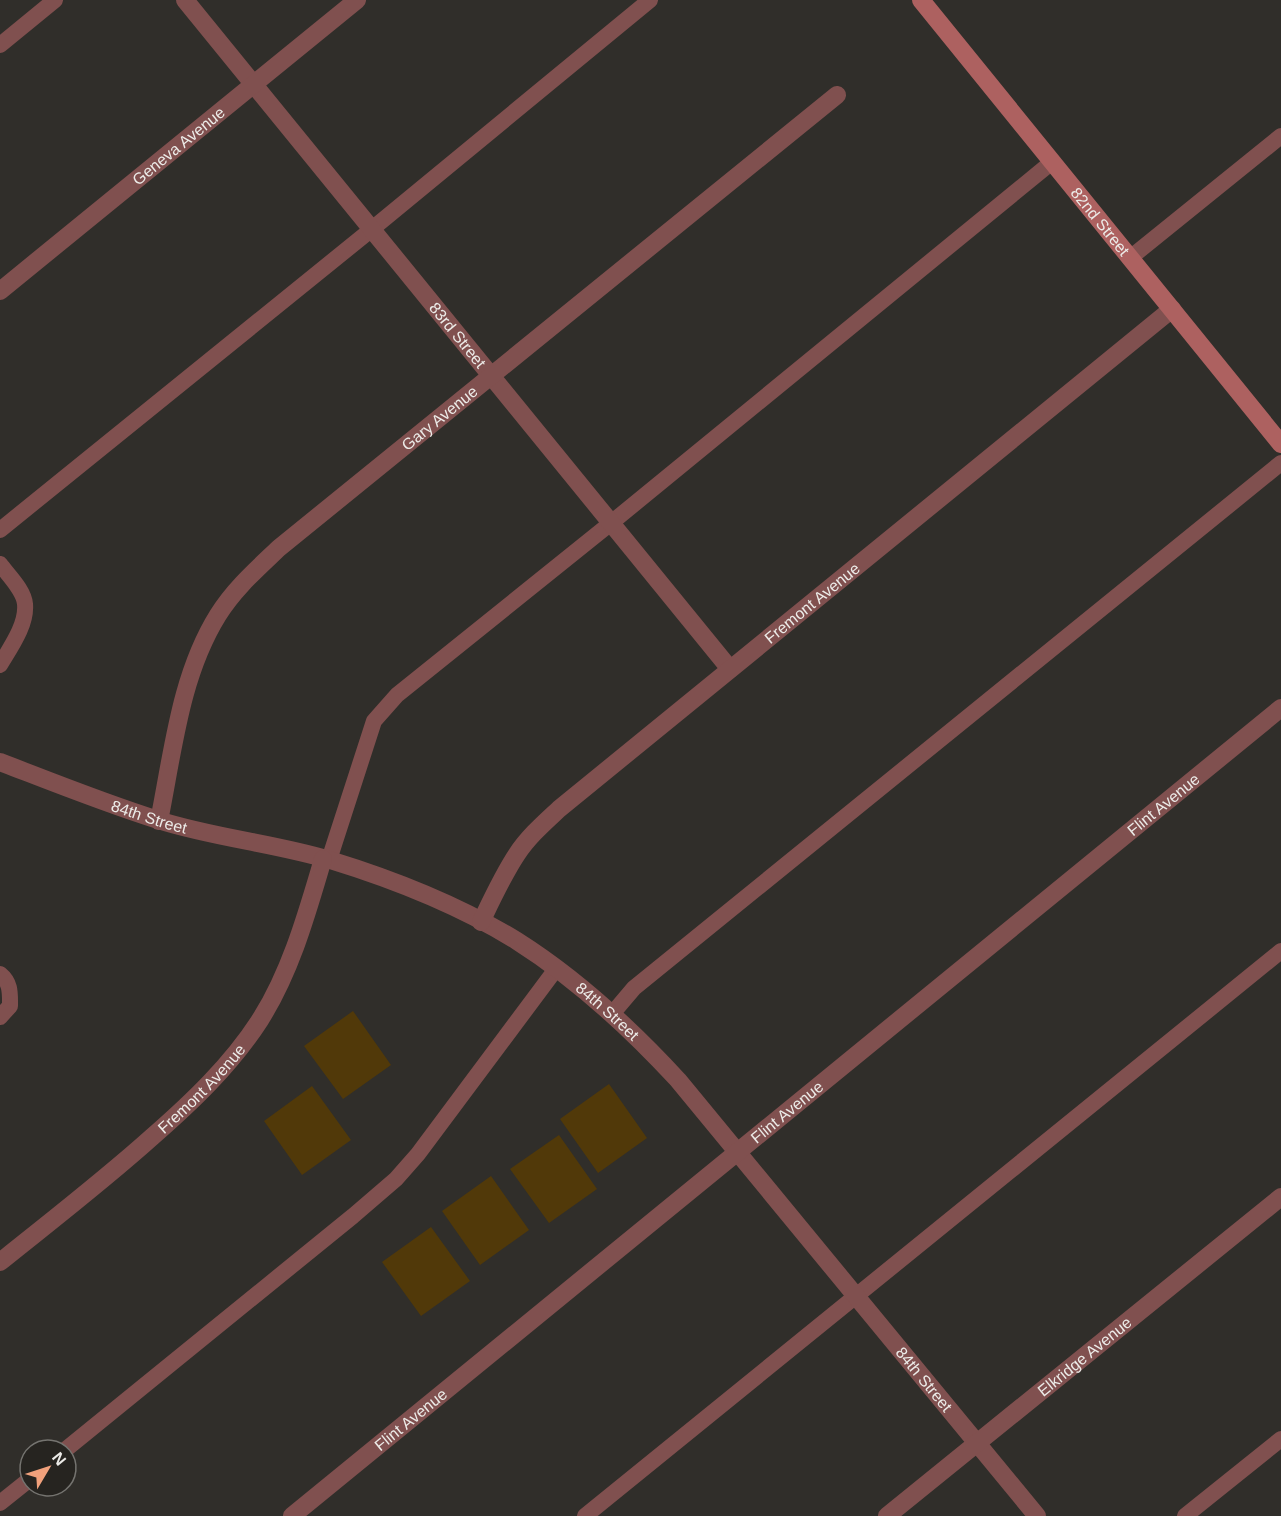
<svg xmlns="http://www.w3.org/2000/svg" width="1281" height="1516" font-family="Arial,sans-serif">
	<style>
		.building { fill: #513909 }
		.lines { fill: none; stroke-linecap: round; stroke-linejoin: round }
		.lane { stroke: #80504f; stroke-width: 16 }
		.street { stroke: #80504f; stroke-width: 18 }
		.secondary { stroke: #ad6160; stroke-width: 18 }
		.labels { text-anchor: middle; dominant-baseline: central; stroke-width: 4.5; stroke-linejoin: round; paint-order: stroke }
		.street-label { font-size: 16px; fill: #ecebe8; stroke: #262420 }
	</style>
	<rect width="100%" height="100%" fill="#302e2a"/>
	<!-- building -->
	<path class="building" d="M353 1011 391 1065 343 1099 304 1046Z
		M609 1084 647 1138 598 1173 560 1119Z
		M312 1086 351 1140 302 1175 264 1121Z
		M559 1135 597 1189 549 1223 510 1169Z
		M491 1176 529 1230 480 1265 442 1211Z
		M431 1227 470 1281 421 1316 382 1262Z"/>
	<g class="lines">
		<!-- lane -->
		<path class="lane" d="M0 45 55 0
			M1130 258 1281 136
			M0 530 372 229 650 0
			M0 564C8 575 24 590 25 604 27 625 10 648 0 665
			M329 860 374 721 397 695 611 523 1052 162
			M0 974C11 983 10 993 10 1006L0 1017
			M612 1014 634 988 1281 463
			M65 1450 353 1216 396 1179 418 1154 556 969
			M0 1503 30 1479
			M585 1516 1281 951
			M1185 1516 1281 1439"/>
		<!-- street -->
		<g class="street">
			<path id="s1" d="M185 0 730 669"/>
			<path id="s2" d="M0 291 357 0"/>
			<path id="s3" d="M0 762C52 782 104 803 158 820 214 838 274 843 330 860 392 879 462 907 517 941 577 979 630 1028 678 1080L1037 1516"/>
			<path id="s4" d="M159 821C173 752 180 676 218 615 234 589 257 569 279 548L837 95"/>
			<path id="s5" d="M481 922C492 899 503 875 517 854 528 837 544 823 559 809L1172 309"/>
			<path id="s6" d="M0 1262C51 1221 103 1181 152 1137 192 1102 231 1065 260 1020 291 971 307 913 323 859"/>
			<path id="s7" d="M292 1516 1281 708"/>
			<path id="s8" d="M887 1516 1281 1197"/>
		</g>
		<!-- secondary -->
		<path class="secondary" id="s9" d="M921 0 1281 444"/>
	</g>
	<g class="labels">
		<!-- street labels -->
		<g class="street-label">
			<text stroke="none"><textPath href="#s2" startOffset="230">Geneva Avenue</textPath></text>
			<text stroke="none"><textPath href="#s9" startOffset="285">82nd Street</textPath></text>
			<text stroke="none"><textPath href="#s1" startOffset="432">83rd Street</textPath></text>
			<text stroke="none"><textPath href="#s4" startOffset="513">Gary Avenue</textPath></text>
			<text stroke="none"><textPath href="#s5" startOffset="465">Fremont Avenue</textPath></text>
			<text stroke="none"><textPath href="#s7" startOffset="1125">Flint Avenue</textPath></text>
			<text stroke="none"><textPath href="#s3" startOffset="159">84th Street</textPath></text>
			<text stroke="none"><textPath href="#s3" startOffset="664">84th Street</textPath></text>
			<text stroke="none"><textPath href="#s6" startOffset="266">Fremont Avenue</textPath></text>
			<text stroke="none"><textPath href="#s7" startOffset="639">Flint Avenue</textPath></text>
			<text stroke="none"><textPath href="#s8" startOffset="254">Elkridge Avenue</textPath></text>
			<text stroke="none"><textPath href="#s3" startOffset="1150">84th Street</textPath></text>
			<text stroke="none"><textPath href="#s7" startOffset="153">Flint Avenue</textPath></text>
		</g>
	</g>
	<!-- north arrow -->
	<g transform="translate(48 1468) rotate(51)"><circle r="28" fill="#262420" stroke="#757470" stroke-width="1.5"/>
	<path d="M0-4.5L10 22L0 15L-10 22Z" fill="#f1a17c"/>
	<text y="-9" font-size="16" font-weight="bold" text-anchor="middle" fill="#ecebe8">N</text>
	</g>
</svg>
